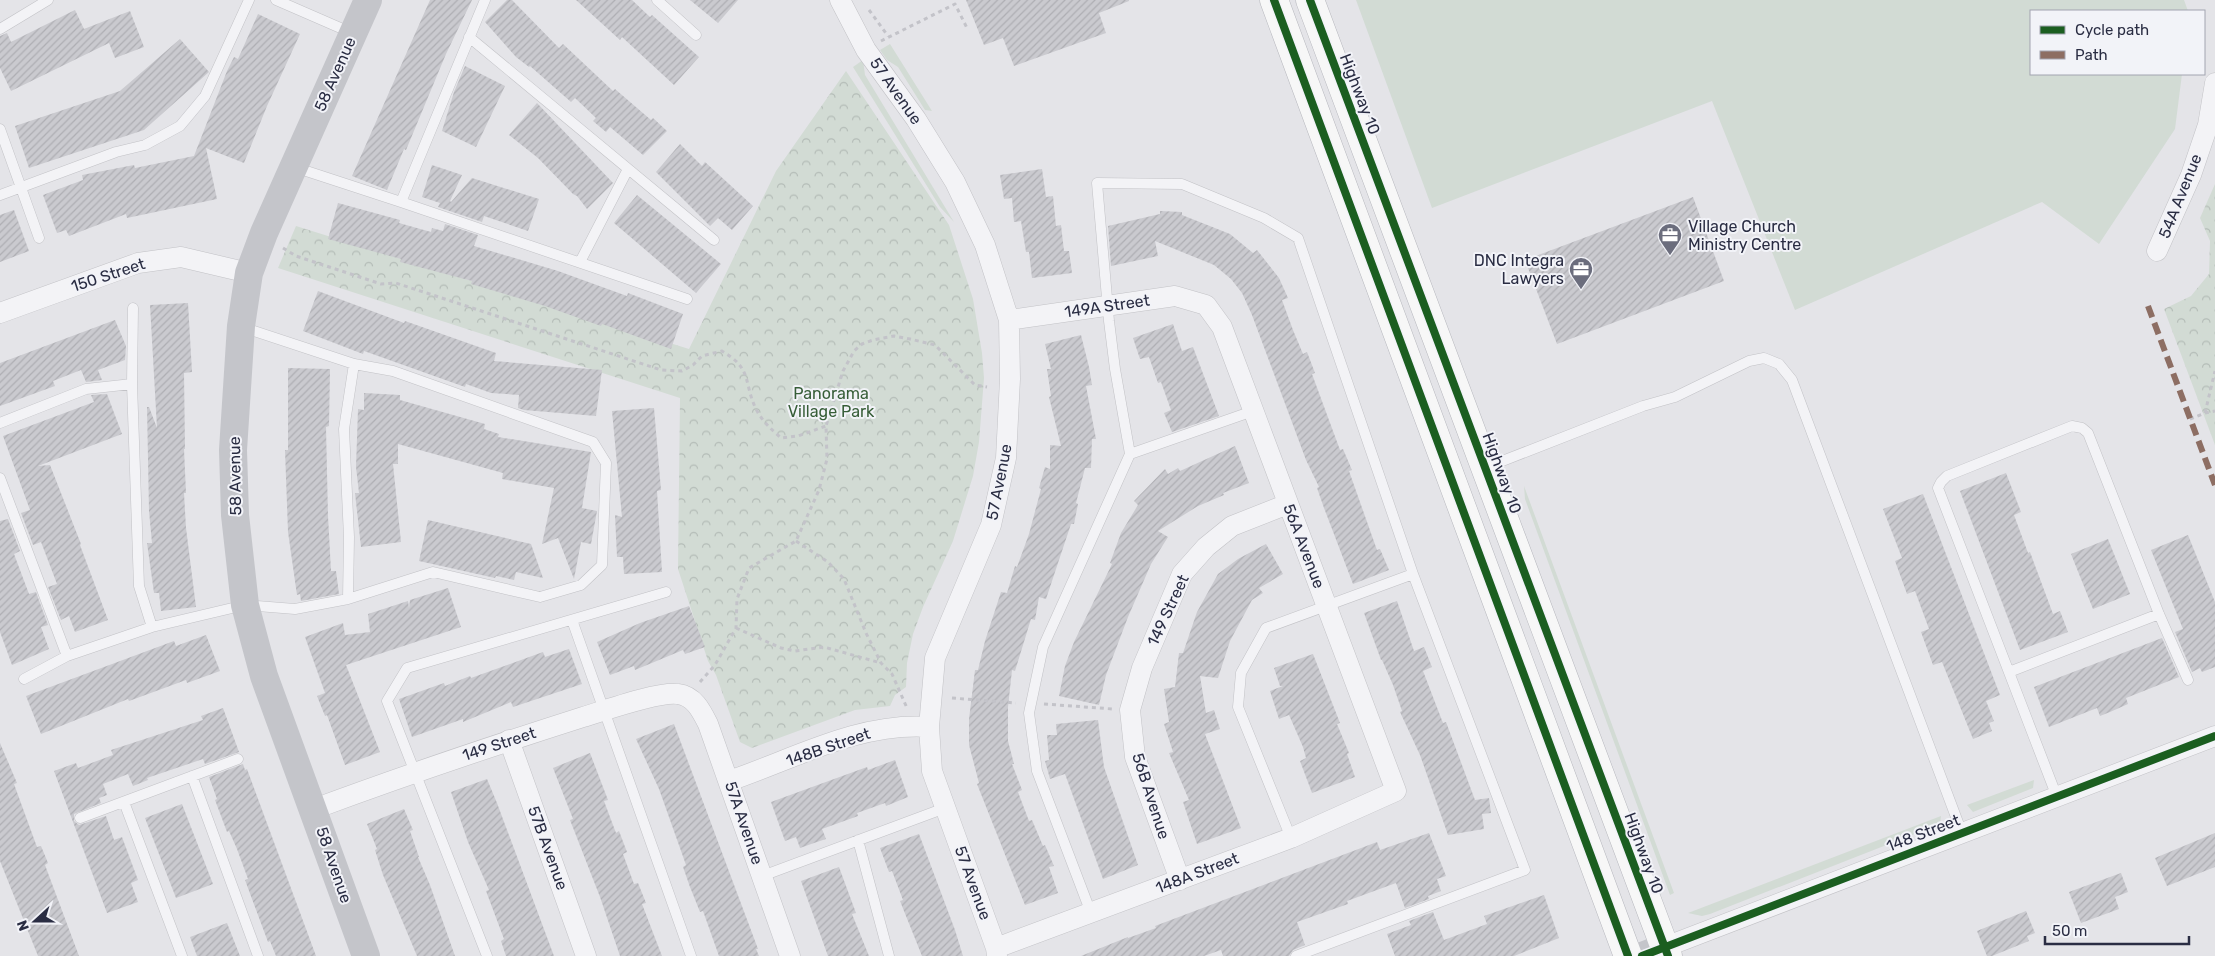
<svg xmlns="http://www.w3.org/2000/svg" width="2215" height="956" font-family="Rubik,sans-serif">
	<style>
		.grass { fill: #d2dbd4 }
		.park { fill: url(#park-crowns) }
		.building { fill: url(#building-hatch) }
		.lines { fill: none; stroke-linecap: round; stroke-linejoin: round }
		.lane-casing { stroke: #c2c2c6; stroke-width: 11 }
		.street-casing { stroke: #c2c2c6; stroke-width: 21 }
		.highway-casing { stroke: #b6b7bd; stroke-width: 29 }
		.path { stroke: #c3c3c9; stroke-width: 3; stroke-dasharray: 4 4; stroke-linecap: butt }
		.lane { stroke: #f3f3f6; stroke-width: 10 }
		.street { stroke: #f3f3f6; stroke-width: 20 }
		.secondary { stroke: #c4c5ca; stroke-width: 28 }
		.highway { stroke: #f7f7f7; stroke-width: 28 }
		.quiet { stroke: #8d6e63; stroke-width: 6; stroke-dasharray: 12 6; stroke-linecap: butt }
		.cycleway-casing { stroke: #f2f3f8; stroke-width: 11 }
		.cycleway { stroke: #1b5e20; stroke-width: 8 }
		.labels { text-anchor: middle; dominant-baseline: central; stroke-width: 4; stroke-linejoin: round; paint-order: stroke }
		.street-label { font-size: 16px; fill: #2a2d43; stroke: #f2f3f8 }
		.poi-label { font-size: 16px; fill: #2a2d43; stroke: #f2f3f8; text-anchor: start }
		.park-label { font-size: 16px; fill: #375e38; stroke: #f2f3f8 }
	</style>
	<defs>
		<pattern id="park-crowns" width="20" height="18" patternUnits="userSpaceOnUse" patternTransform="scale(1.25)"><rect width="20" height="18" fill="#d2dbd4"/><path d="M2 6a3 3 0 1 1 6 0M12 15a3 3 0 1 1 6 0" fill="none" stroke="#b4bcb7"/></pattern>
		<pattern id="building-hatch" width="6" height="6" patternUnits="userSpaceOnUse" patternTransform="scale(1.25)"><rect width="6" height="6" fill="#cacacf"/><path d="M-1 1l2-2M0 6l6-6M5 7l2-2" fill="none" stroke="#aeaeb3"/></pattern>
	</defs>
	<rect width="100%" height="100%" fill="#e4e4e8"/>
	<!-- grass -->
	<path class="grass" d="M1356 0H2184L2188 11H2031V74H2182L2175 129 2099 244 2042 202 1795 310 1712 101 1432 208Z
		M890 44 932 111 925 110 898 67 887 60 880 50Z
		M863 60 865 75 954 222 940 207 853 67Z
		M1524 486 1674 893 1670 895 1525 499Z
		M2034 780 2033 788 1973 812 1967 805Z
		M1941 816 1940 824 1710 914 1702 916 1688 913Z"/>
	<!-- park -->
	<path class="park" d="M846 71 949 225 973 299 982 353 984 378 979 442 973 476 953 541 923 607 913 634 907 663 906 687 895 695 890 706 855 710 752 748 740 742 716 675 708 661 678 569 680 398 278 268 296 226 689 349 776 171Z
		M2215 184V445L2164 309 2191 296 2209 274 2210 241 2200 218Z"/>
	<!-- building -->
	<path class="building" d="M430 0H472L446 54 406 150 404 149 387 190 352 176Z
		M507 0H512L559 48 563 44 613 91 615 89 651 120 653 118 667 131 643 155 610 127 606 132 593 121 596 118 575 98 571 102 530 66 529 67 516 57 485 22Z
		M576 0H632L650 17 652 15 699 57 674 85 622 37 620 40Z
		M690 0H738L718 23Z
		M966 0H1129V1L1099 13 1106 33 1014 66 1003 38 984 45Z
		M75 10 84 29 130 11 144 47 115 58 109 43 11 91 0 68V36L7 33 11 42Z
		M258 14 300 34 267 106 244 163 206 148 217 199 127 218 126 214 69 236 66 230 57 233 43 195 83 180 82 175 134 165 135 168 194 156 227 71 234 57 238 59Z
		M180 39 209 72 144 130 29 168 15 126 120 91Z
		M465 66 505 86 476 147 442 131 454 92Z
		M537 103 613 183 587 209 577 196 573 194 538 158 509 135Z
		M680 144 702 166 705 162 753 206 732 230 718 218 710 226 656 172Z
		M432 165 462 175 450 201 451 202 472 178 539 199 528 231 484 216 482 222 438 207 440 203 422 197Z
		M1042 169 1046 197 1053 196 1056 226 1061 225 1064 251H1069L1072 273 1032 278 1029 252H1026L1021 221 1014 222 1012 198 1004 199 1000 175Z
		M637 195 721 264 696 293 614 223Z
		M1693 197 1724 281 1557 344 1525 260Z
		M338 203 400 220 399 223 431 232 432 228 443 231 445 224 478 235 474 246 558 271 627 296 628 293 683 314 671 349 602 324 601 326 545 306 471 284 472 281 400 262 401 259 328 239Z
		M14 210 29 251 0 262V215Z
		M1160 211 1182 212V215L1230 234 1253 253 1257 250 1279 278 1288 298 1282 300 1293 330 1303 354 1307 352 1315 373 1312 374 1340 450 1343 449 1352 470 1349 471 1377 550 1380 549 1389 570 1353 584 1324 508 1317 488 1319 487 1306 460 1252 315 1242 293 1231 279 1214 265 1155 241 1158 256 1111 266 1108 226 1160 214Z
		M318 291 404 323 405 321 496 353 494 361 602 370 596 416 524 410 518 408 519 395 491 393 466 384 465 387 364 351 363 354 303 331Z
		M188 303 192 372 184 373 185 449H184L186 493H184L186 528 196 607 161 611 159 593H154L147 543H152L149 511 147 407H149L157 428 150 305Z
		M115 320 126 346 125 360 98 370 102 380 86 382 81 370 53 381 55 386 0 406V363Z
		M1173 324 1182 351 1193 347 1219 416 1172 432 1164 413 1171 410 1161 382 1158 383 1149 357 1140 359 1133 338Z
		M1081 335 1089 367 1092 385 1086 386 1096 439H1092L1091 468H1085L1076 503 1078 504 1074 524H1071L1046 599 1039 597 1035 620 1031 619 1015 671 1012 670 1008 707V741L1014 764H1012L1022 790 1018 792 1029 821 1032 820 1043 846 1045 845 1054 866 1049 867 1058 893 1025 905 977 784 979 783 969 745V719L975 670H978L985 641 1001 592 1007 593 1015 566 1017 567 1029 534 1041 489 1039 488 1045 467 1050 469V445L1061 446 1049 397 1051 396 1047 369H1051L1045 344Z
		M288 368 330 369 329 426 326 427 328 516 331 571H336L339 594 301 601 300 594 297 595 288 532 285 450H288Z
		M364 393 400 395V400L485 424 484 429 499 434 498 437 591 452 582 508 597 511 591 544 581 542 574 579 558 538 542 544 554 488 502 479 503 473 398 444V464H393L401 542 361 547 355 493H359L356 467 358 409 364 410Z
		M107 394 122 434 38 466 50 465 81 544 80 545 108 620 75 632 69 616 61 620 48 587 57 584 41 542 33 545 21 513 30 510 3 436 94 402 91 395Z
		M654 408 661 490 657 491 662 572 624 574 623 557H617L615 515 622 517 612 411Z
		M1235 446 1249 483 1223 493 1224 495 1198 506 1158 531 1168 537 1151 564 1128 617 1106 675 1099 705 1059 696 1065 666 1074 642 1112 564 1110 563 1121 533 1138 505 1134 501 1165 469 1168 474 1178 468 1180 471Z
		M2006 473 2021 512 2014 515 2028 553 2030 552 2053 614 2060 611 2068 632 2020 650 1960 491Z
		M1923 494 2000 695 1986 701 1994 721 1989 723 1992 731 1973 739 1942 662 1933 665 1921 632 1929 629 1915 591 1907 594 1895 561 1902 558 1883 509Z
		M8 519 20 551 14 554 29 594 36 592 48 625 41 627 49 649 12 665 0 632V521Z
		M428 520 531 544 543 578 516 572 514 580 496 576 495 578 419 561Z
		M2188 535 2215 602V667L2202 672 2200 668 2192 672 2175 632 2183 629 2151 550Z
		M2108 539 2130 594 2093 609 2071 554Z
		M1266 544 1283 574 1259 588 1263 593 1252 600 1230 641 1218 678 1200 676 1206 713 1214 710 1220 729 1205 734 1241 828 1197 844 1183 802 1189 800 1169 753 1173 752 1164 724 1169 722 1164 689 1175 687 1179 653H1183L1197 612 1218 574 1238 559Z
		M448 588 461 627 346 665 380 752 345 765 327 715 325 716 317 696 325 693 305 637 343 623 345 635 370 632 368 614 408 601 409 608 410 600Z
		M1397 601 1414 651 1424 647 1432 667 1423 671 1443 723 1446 722 1475 800 1489 798 1491 813 1482 814 1484 829 1448 835 1420 755 1400 712 1402 711 1393 685 1382 660H1381L1364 613Z
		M689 606 705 647 685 654 683 650 635 670 634 666 610 675 597 642 640 623Z
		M206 635 220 671 187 683 186 680 129 701 128 699 41 734 26 696 174 641 176 646Z
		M2162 638 2179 677 2126 698 2128 704 2110 712 2100 716 2097 708 2049 727 2034 687Z
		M569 649 582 684 513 707 511 702 463 722V719L412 737 399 699 444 683 445 686 470 676 471 678 543 652 545 657Z
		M1313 654 1340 723 1337 724 1349 753 1347 754 1355 777 1312 793 1300 761 1306 758 1303 747 1289 715 1279 719 1270 691 1283 686H1280L1274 668Z
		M223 708 239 752 205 764 203 759 147 778 148 780 133 786 128 774 103 784 107 795 99 798 101 803 74 814V821L79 825 106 816 114 840 122 837 138 880 131 883 138 902 107 913 54 771 76 763 78 768 113 755 111 750 203 720 201 716Z
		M1098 720 1104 767 1138 865 1103 879 1065 774 1050 779 1045 761 1049 760 1047 735H1057L1056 724Z
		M674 724 758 949H756L759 956H719L703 911 700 912 690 887 683 867 686 865 659 789 636 739Z
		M0 743 17 783 14 784 37 847 41 846 48 863 45 865 79 956H38L0 861Z
		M590 753 608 800 604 801 616 833 619 831 627 852 623 854 634 884 638 883 646 903 642 904 662 956H620L600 897 570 820 573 819 553 768Z
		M895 760 908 797 886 806 885 803 857 813 858 816 822 829 826 839 814 843 800 848 796 837 785 841 771 802 867 767 868 770Z
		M243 764 245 770 247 769 316 956H276L270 941 268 942 245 880 248 879 237 849 229 831 227 832 215 800 217 799 209 777Z
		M487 779 497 803 554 956H506L501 941 504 939 486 891 489 890 468 842 451 792Z
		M182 804 213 884 176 898 145 818Z
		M404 809 413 830 410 831 419 857H418L430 885 455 956H417L383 875 375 850 377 849 367 824Z
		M1429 833 1446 876 1437 879 1441 891 1428 896 1429 899 1405 908 1396 883 1347 901 1348 904 1297 922 1305 945 1293 950 1289 956H1223L1221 950 1204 956H1081L1128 937V938L1156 928 1155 926 1377 842 1380 850Z
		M2215 833V867L2167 886 2155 858Z
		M919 834 955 930 963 956H922L900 901 903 900 892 871 889 872 880 848Z
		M839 867 856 913 852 914 869 956H828L801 881Z
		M2121 873 2128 892 2115 897 2119 909 2081 923 2069 892Z
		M1544 895 1559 938 1514 956H1395L1387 934 1411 925 1409 921 1433 912 1444 940 1487 924 1484 916Z
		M2026 911 2035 933 2027 936 2029 941 1992 956H1987L1977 931Z
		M227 923 240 956H197L190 937Z"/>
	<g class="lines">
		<!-- lane casing -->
		<g class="lane-casing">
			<path id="lane" d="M276 0 352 33
				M657 0 696 35
				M0 29 48 0
				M469 37 714 240
				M0 129 39 238
				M294 167 401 202 485 0
				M0 195 116 152 145 145 180 126 205 96 249 0
				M401 202 687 299
				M580 262 628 169
				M133 308 132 384 139 586 152 627
				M242 327 354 364 393 371 593 442 606 463 602 565 581 585 540 597 433 572 348 599
				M0 423 86 389 132 384
				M1130 454 1115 369 1109 321 1097 183 1182 184 1264 218 1298 238 1413 574 1525 870 1296 956
				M1487 467 1643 406 1675 397 1749 361 1764 358 1779 364 1792 380 1962 833
				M0 478 67 656
				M572 620 691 956
				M2009 672 2159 614
				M24 679 67 656 152 627 245 605 295 609 348 599 349 537 344 429 354 364
				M192 776 258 956
				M2057 797 1938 488 1941 482 1947 476 2072 426 2082 428 2088 433 2159 614 2188 680
				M124 802 182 956
				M80 818 238 759
				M1291 838 1238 707 1241 673 1266 628 1413 574
				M858 840 889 956
				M762 876 945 808
				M1091 913 1037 771 1029 713 1043 647 1130 454 1253 411
				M487 956 387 701 407 668 666 592"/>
		</g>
		<!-- street casing -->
		<g class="street-casing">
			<path id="street" d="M840 0 866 50 916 119 955 182 985 245 1009 320 1010 379 1006 458 991 525 935 658 929 727 932 771 996 948 997 956
				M2157 251 2191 175 2208 125 2215 83
				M0 313 138 263 181 257 249 273
				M509 740 586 956
				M729 781C794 759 859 722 929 727
				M314 809C403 776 492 746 583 717 603 711 659 691 678 694 694 696 701 710 708 724L790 956
				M1180 880 1135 757 1130 710 1142 668 1182 574 1206 547 1232 526 1288 504
				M1665 947 2215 736
				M996 948 1291 838 1396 791 1222 327 1206 305 1175 296 1009 320"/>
		</g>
		<!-- highway casing -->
		<g class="highway-casing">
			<path id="highway" d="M1274 0 1628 956
				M1310 0 1668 956"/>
		</g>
		<!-- path -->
		<path class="path" d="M869 10 888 36
			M881 41 955 4 968 30
			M283 248 296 256 381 284 396 283 661 370 682 371 693 365 702 356 722 351C753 369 743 382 756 409 762 421 771 429 781 438L798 436 826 426
			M2205 413 2215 371
			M2190 419 2205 413 2215 411
			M796 541 828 562 844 579 866 633 881 663 892 674 907 708
			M736 628 781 648 795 651 824 647 881 663
			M700 682 715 665 736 628 737 599 749 568 796 541 819 490 827 459 826 426 843 371 854 351 862 344 873 340 894 336 910 339 935 345 975 385 987 387
			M952 698 1016 703
			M1044 704 1113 709"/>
		<!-- lane -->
		<use href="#lane" class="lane"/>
		<!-- street -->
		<use href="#street" class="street"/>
		<!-- secondary -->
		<path class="secondary" d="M366 956 264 676 245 605 235 515 233 450 241 326 249 273 264 233 368 0
			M1642 956 1665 947"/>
		<!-- highway -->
		<use href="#highway" class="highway"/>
		<!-- quiet -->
		<path class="quiet" d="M2148 306 2215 485"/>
		<!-- cycleway casing -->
		<g class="cycleway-casing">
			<path id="cycleway" d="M1274 0 1628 956
				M1310 0 1668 956
				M1642 956 2215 736"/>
		</g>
		<!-- cycleway -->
		<use href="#cycleway" class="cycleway"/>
	</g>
	<!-- icons -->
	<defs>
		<g id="office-pin" transform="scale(1.25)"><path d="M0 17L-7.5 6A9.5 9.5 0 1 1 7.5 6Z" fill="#6b6d7d" stroke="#f2f3f8"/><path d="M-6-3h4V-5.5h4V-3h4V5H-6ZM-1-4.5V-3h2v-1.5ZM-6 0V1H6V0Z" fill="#fff"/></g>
	</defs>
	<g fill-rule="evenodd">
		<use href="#office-pin" x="1670" y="235"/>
		<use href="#office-pin" x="1581" y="269"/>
	</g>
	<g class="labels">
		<!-- street labels -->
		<g class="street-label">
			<text transform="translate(335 74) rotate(-66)">58 Avenue</text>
			<text transform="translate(896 91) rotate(55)">57 Avenue</text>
			<text transform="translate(1360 94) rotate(69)">Highway 10</text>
			<text transform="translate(2180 196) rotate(-68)">54A Avenue</text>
			<text transform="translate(108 275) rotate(-18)">150 Street</text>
			<text transform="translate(1107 306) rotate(-8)">149A Street</text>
			<text transform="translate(1502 473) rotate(70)">Highway 10</text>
			<text transform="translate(235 476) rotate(-91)">58 Avenue</text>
			<text transform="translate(999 482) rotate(-79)">57 Avenue</text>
			<text transform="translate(1304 546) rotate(69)">56A Avenue</text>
			<text transform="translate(1168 610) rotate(-65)">149 Street</text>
			<text transform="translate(499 744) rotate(-18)">149 Street</text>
			<text transform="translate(828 747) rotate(-19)">148B Street</text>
			<text transform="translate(1151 796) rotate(72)">56B Avenue</text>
			<text transform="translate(744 823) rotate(71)">57A Avenue</text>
			<text transform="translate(1923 833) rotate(-21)">148 Street</text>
			<text transform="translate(548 848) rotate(70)">57B Avenue</text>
			<text transform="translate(1644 853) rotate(70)">Highway 10</text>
			<text transform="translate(334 865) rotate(71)">58 Avenue</text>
			<text transform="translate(1197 873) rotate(-21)">148A Street</text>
			<text transform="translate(973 883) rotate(70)">57 Avenue</text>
		</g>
		<!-- poi labels -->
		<g class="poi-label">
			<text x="1688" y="226">Village Church<tspan x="1688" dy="18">Ministry Centre</tspan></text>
			<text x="1564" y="260" text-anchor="end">DNC Integra<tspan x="1564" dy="18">Lawyers</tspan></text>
		</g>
		<!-- park labels -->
		<g class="park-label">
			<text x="831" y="393">Panorama<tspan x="831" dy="18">Village Park</tspan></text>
		</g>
	</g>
	<!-- legend -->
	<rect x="2030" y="10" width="175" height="65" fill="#f2f3f8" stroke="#a2a4b0"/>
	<rect x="2040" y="26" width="25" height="8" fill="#1b5e20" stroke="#a2a4b0"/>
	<text x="2075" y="35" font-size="15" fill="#2a2d43">Cycle path</text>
	<rect x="2040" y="51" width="25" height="8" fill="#8d6e63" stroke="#a2a4b0"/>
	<text x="2075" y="60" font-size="15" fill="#2a2d43">Path</text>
	<!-- north arrow -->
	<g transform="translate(35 921) rotate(249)" stroke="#f2f3f8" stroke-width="4" paint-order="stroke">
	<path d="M0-4L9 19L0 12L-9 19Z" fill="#2a2d43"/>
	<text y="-8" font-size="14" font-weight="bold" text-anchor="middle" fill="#2a2d43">N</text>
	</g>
	<!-- scale -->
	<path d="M2045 936v8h144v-8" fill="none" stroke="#2a2d43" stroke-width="2.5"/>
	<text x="2052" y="936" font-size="15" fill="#2a2d43" stroke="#f2f3f8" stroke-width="4" paint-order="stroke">50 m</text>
</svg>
